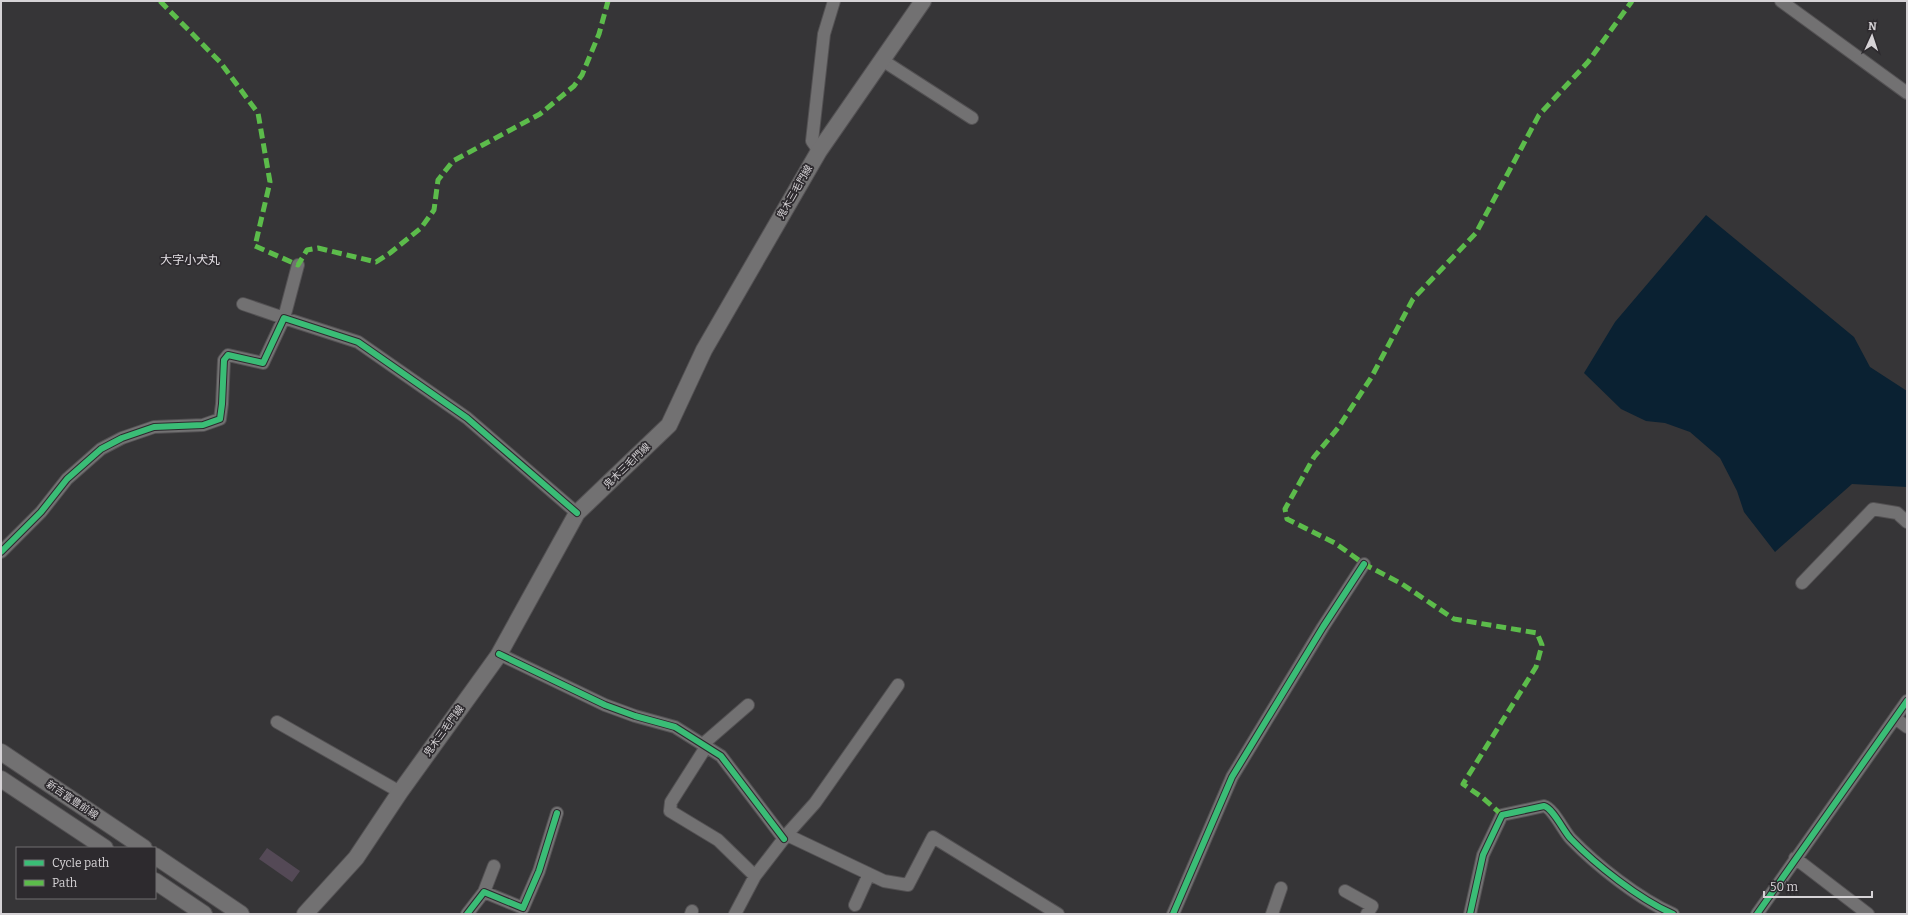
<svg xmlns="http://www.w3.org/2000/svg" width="1908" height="915" font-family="Bitter,'Noto Sans JP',serif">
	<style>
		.water { fill: #0a2132 }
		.building { fill: #544956 }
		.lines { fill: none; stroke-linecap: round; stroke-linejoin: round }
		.minor-casing { stroke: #535153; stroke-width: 14 }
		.secondary-casing { stroke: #535153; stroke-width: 18 }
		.minor { stroke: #727172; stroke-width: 12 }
		.secondary { stroke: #727172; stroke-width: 16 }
		.quiet { stroke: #5cbc4b; stroke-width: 5; stroke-dasharray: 10 5; stroke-linecap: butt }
		.cycleway-casing { stroke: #2d2a2e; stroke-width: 8 }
		.cycleway { stroke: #3abd76; stroke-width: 6 }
		.labels { text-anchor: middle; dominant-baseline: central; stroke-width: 3.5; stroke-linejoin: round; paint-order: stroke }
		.street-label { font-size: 10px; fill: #d6d3d6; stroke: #2d2a2e }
		.quarter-label { font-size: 12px; fill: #e4e0e5; stroke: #2d2a2e }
	</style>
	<rect width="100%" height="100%" fill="#363537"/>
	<!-- water -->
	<path class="water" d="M1706 215 1854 337 1870 367 1907 391V487L1852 484 1775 552 1744 512 1737 491 1720 458 1690 432 1665 423 1646 421 1621 409 1584 373 1615 322Z"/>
	<!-- building -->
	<path class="building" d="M267 848 300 871 292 882 259 859Z"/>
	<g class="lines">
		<!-- minor casing -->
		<g class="minor-casing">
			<path id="minor" d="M1781 1 1907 93
				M882 60 972 118
				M819 151 812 141 824 34 834 1
				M243 304 284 318 298 265
				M1 552 41 512 67 479 101 449 122 438 154 427 203 425 220 419 222 404 224 360 228 355 263 363 284 318 358 342 467 418 577 513
				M1802 583 1873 509 1897 513 1907 522
				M499 654 605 705 635 716 675 727 721 756 784 839
				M1895 718 1907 727
				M277 722 400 792
				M703 744 748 705
				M706 747 671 802 670 811 718 840 755 876
				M787 835 884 881 908 885 933 837 1058 914
				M1795 858 1868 914
				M1345 891 1372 906 1367 914
				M484 892 494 866
				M855 905 869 874
				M467 914 484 892 523 908 539 871 557 813
				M691 914 692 911
				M735 914 755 876 789 832 815 803 898 685
				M1173 914 1232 777 1323 627 1364 564
				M1272 914 1281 888
				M1470 914 1483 855 1502 815 1544 806C1553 808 1564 832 1571 839 1596 865 1639 899 1673 914
				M1757 914 1907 701"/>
		</g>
		<!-- secondary casing -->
		<g class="secondary-casing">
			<path id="secondary" d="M1 752 144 848
				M1 779 105 848
				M155 856 241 914
				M155 881 204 914
				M305 914 356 858 400 792 498 656 577 513 669 425 704 350 819 151 923 1"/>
		</g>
		<!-- minor -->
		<use href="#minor" class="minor"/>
		<!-- secondary -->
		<use href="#secondary" class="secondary"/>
		<!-- quiet -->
		<path class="quiet" d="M160 1 220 62 258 113 270 182 255 246 298 265 307 250 318 248 376 262 390 253 421 228 434 210 438 180 453 161 540 114 574 86 582 75 599 34 608 1
			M1502 815 1483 798 1463 784 1536 667 1542 645 1537 633 1454 619 1402 584 1364 564 1335 543 1287 519 1285 509 1314 457 1338 428 1371 378 1413 299 1476 233 1539 115 1588 62 1632 1"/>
		<!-- cycleway casing -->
		<g class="cycleway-casing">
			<path id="cycleway" d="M1 552 41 512 67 479 101 449 122 438 154 427 203 425 220 419 222 404 224 360 228 355 263 363 284 318 358 342 467 418 577 513
				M499 654 605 705 635 716 675 727 721 756 784 839
				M467 914 484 892 523 908 539 871 557 813
				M1173 914 1232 777 1323 627 1364 564
				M1470 914 1483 855 1502 815 1544 806C1553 808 1564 832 1571 839 1596 865 1639 899 1673 914
				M1757 914 1907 701"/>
		</g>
		<!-- cycleway -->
		<use href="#cycleway" class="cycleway"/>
	</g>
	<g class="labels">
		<!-- street labels -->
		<g class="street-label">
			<text transform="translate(795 192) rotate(-60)">鬼木三毛門線</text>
			<text transform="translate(627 466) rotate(-44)">鬼木三毛門線</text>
			<text transform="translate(444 731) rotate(-54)">鬼木三毛門線</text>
			<text transform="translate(72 800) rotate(34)">新吉富豊前線</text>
		</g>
		<!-- quarter labels -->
		<g class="quarter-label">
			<text x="190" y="260">大字小犬丸</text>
		</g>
	</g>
	<!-- border -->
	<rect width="1908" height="915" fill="none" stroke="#d6d3d6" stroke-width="4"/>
	<!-- legend -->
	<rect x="16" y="847" width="140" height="52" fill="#2d2a2e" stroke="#716e71"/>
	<rect x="24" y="860" width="20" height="6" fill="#3abd76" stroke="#716e71"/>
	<text x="52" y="867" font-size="12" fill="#d6d3d6">Cycle path</text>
	<rect x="24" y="880" width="20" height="6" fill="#5cbc4b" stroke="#716e71"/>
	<text x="52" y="887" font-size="12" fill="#d6d3d6">Path</text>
	<!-- north arrow -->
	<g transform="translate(1872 36) rotate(3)" stroke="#2d2a2e" stroke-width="3" paint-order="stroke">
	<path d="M0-3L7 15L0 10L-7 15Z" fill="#d6d3d6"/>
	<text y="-6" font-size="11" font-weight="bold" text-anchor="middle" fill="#d6d3d6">N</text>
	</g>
	<!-- scale -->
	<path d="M1764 891v6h108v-6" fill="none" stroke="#d6d3d6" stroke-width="2"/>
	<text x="1770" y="891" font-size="12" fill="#d6d3d6" stroke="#2d2a2e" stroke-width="3" paint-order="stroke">50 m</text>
</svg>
